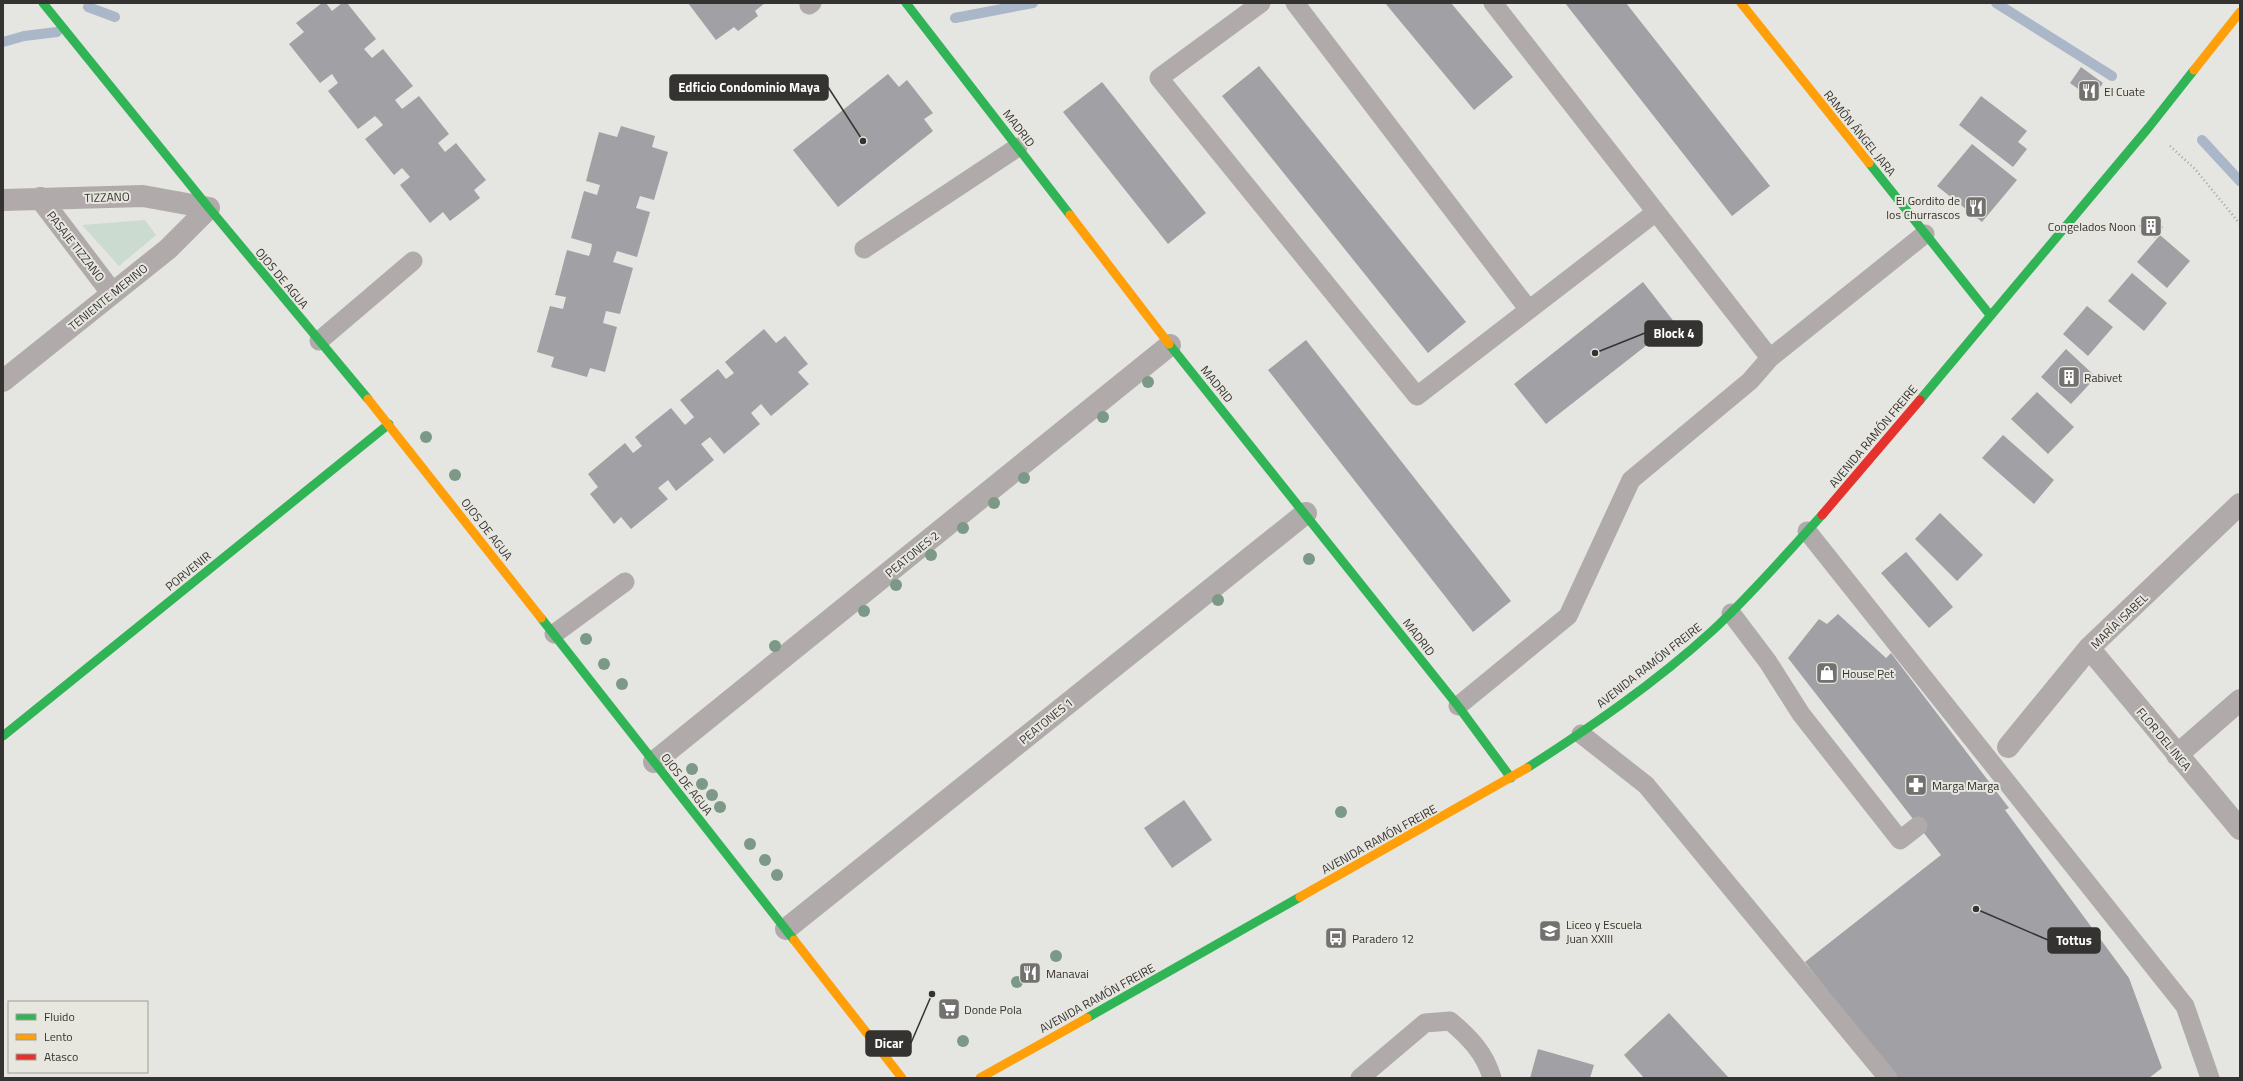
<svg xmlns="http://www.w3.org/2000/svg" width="2243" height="1081" font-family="'Titillium Web',sans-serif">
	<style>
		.green { fill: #ccdbcf }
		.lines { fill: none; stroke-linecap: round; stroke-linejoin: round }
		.stream { stroke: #aab7c9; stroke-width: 10 }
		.building { fill: #a1a0a4 }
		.path { stroke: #a6a3a1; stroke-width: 2.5; stroke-dasharray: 1 3; stroke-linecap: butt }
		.lane { stroke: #b0abaa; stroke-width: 19 }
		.street { stroke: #b0abaa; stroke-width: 22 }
		.fast { stroke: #30b455; stroke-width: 9 }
		.slow { stroke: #ff9f0a; stroke-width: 9 }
		.jam { stroke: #e5322d; stroke-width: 9 }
		.tree { fill: #7b9986 }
		.labels { text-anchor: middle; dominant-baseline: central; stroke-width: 4; stroke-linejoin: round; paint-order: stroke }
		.poi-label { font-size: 12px; fill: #343331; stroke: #e7e6df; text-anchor: start }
		.street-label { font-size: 12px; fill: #343331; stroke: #e7e6df }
		.leader { fill: none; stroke: #343331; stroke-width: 1.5 }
		.callout-dot { fill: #343331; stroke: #e7e6df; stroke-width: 1.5 }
		.callout { fill: #343331; stroke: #343331; stroke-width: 1.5 }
		.callout-label { font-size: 13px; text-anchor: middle; font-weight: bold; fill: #fff }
	</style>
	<rect width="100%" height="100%" fill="#e5e5e1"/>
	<!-- green -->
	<path class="green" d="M145 220 156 235 119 266 82 225Z"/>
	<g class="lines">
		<!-- stream -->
		<path class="stream" d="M1996 3 2112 76
			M88 7 115 17
			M955 18 1033 3
			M3 42 24 36 57 32
			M2202 140 2240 181"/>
	</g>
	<!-- building -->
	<path class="building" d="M322 3H326L332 11 342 3H347L376 39 364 49 372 58 383 49 413 86 395 100 402 109 419 96 449 134 438 143 445 152 456 143 486 180 474 190 480 198 450 221 443 212 430 223 400 185 410 177 402 168 394 175 365 139 383 125 379 120 375 116 358 129 328 91 338 83 332 74 320 83 289 44 304 32 296 23Z
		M688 3H765L755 11 758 16 738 31 734 27 716 40Z
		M1385 3H1451L1513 77 1474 110Z
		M1565 3H1626L1770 186 1732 216Z
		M1259 66 1466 322 1428 353 1222 96Z
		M2081 67 2103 83 2092 99 2070 83Z
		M888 74 899 87 907 80 933 113 924 119 933 131 838 207 793 150Z
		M1102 82 1206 213 1168 244 1063 112Z
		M1981 96 2027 131 2018 142 2027 149 2013 167 1959 125Z
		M621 126 655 136 652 147 668 152 654 200 640 196 636 208 650 212 637 257 617 251 613 262 633 268 620 314 606 311 603 323 617 327 605 372 590 368 587 377 551 367 554 357 537 352 550 306 563 309 566 297 555 295 567 250 589 256 591 250 592 244 571 238 584 191 597 195 600 185 586 181 599 132 617 137Z
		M1972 144 2017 180 1982 222 1937 186Z
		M2148 215 2163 227 2155 238 2139 226Z
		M2160 235 2190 261 2167 288 2137 262Z
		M2132 273 2167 303 2144 331 2108 301Z
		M1643 282 1675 323 1546 424 1514 384Z
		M2087 306 2113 327 2088 356 2063 334Z
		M764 329 776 343 785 336 808 364 798 372 809 384 771 416 761 404 751 413 760 424 724 454 710 437 701 444 714 460 676 491 668 480 658 488 668 499 631 529 621 517 614 524 590 494 598 487 588 474 625 443 633 453 642 446 635 437 671 408 685 425 694 417 680 400 718 369 726 379 734 373 725 362Z
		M1306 340 1511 601 1473 632 1268 370Z
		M2066 349 2096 377 2071 404 2041 377Z
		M2037 392 2074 427 2048 454 2011 419Z
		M2003 435 2054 480 2034 504 1982 458Z
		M1940 513 1983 555 1957 581 1915 539Z
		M1906 552 1953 607 1929 628 1881 573Z
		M1838 614 1886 658 1891 653 2009 808 2005 810 2129 978 2162 1068 2149 1078H1895L1805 962 1941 855 1788 658 1819 619 1827 624Z
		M1184 800 1212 840 1172 868 1144 828Z
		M1669 1013 1729 1078H1644L1624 1055Z
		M1538 1049 1594 1065 1590 1078H1530Z"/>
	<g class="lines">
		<!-- path -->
		<path class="path" d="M2170 146 2195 169 2240 224"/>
		<!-- lane -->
		<path class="lane" d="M1261 3 1159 78 1417 396 1656 212
			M1295 3 1529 310
			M1493 3 1770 358
			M809 5 812 3
			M864 249 1018 147
			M319 341 413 261
			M1807 531 2185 1006 2210 1078
			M1731 613 1768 662 1801 714 1900 840 1918 826
			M554 634 625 582
			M1458 706 1568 616 1631 480 1750 381 1770 358 1925 234
			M1581 734 1646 785 1888 1078
			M1360 1078 1425 1023 1450 1021C1469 1037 1485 1053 1492 1078"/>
		<!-- street -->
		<path class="street" d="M40 198 112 293
			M3 200 143 196 209 208
			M3 381 168 249 209 208
			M2089 648 2240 829
			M2008 747 2089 648 2240 504
			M2177 755 2240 700
			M654 762 1170 345
			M786 929 1306 513"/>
		<!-- fast -->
		<path class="fast" d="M43 3 209 208 368 399
			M906 3 1070 215
			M1869 163 1990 315
			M1169 344 1458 706 1511 778
			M1920 400 2149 127 2194 70
			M541 618 794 940
			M3 736 389 424
			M1527 768C1591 727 1655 683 1712 631 1751 595 1786 554 1822 515
			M1087 1018 1300 897"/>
		<!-- slow -->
		<path class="slow" d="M1741 3 1869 163
			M2194 70 2240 12
			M1070 215 1169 344
			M368 399 541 618
			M1300 897 1527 768
			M794 940 902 1078
			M980 1078 1087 1018"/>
		<!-- jam -->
		<path class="jam" d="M1822 515 1920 400"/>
	</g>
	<!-- trees -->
	<g class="tree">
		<circle cx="1148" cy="382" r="6"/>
		<circle cx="1103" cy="417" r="6"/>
		<circle cx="426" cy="437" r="6"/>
		<circle cx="455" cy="475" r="6"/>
		<circle cx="1024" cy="478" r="6"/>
		<circle cx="994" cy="503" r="6"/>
		<circle cx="963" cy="528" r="6"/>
		<circle cx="931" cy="555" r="6"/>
		<circle cx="1309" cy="559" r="6"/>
		<circle cx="896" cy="585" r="6"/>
		<circle cx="1218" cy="600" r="6"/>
		<circle cx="864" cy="611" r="6"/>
		<circle cx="586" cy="639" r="6"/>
		<circle cx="775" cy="646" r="6"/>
		<circle cx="604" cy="664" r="6"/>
		<circle cx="622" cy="684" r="6"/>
		<circle cx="692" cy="769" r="6"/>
		<circle cx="702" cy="784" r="6"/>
		<circle cx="712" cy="795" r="6"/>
		<circle cx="720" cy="807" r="6"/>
		<circle cx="1341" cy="812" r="6"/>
		<circle cx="750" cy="844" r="6"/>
		<circle cx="765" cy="860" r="6"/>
		<circle cx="777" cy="875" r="6"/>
		<circle cx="1056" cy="956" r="6"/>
		<circle cx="1017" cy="982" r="6"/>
		<circle cx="963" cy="1041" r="6"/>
	</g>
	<!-- icons -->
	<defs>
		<g id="restaurant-square" transform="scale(1.15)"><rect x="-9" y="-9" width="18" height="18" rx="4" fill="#72716f" stroke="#e7e6df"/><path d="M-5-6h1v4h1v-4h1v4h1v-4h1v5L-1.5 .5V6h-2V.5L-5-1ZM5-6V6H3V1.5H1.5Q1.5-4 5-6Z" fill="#fff"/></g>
		<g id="building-square" transform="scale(1.15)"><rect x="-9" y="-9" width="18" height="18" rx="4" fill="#72716f" stroke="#e7e6df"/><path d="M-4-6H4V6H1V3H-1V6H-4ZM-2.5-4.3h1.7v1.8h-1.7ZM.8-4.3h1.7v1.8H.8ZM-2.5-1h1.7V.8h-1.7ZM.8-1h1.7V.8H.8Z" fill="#fff"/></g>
		<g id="shop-square" transform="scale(1.15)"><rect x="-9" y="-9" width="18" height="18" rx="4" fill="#72716f" stroke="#e7e6df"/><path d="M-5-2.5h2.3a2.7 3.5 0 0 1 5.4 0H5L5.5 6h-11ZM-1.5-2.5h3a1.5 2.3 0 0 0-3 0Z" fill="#fff"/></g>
		<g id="pharmacy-square" transform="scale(1.15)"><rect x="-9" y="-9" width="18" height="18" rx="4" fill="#72716f" stroke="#e7e6df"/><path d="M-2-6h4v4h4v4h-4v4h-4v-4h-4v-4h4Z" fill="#fff"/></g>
		<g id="school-square" transform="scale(1.15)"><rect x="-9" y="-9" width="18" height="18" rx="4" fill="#72716f" stroke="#e7e6df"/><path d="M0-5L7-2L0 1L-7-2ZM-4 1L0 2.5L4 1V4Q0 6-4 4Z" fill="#fff"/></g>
		<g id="bus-square" transform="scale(1.15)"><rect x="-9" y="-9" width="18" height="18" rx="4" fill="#72716f" stroke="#e7e6df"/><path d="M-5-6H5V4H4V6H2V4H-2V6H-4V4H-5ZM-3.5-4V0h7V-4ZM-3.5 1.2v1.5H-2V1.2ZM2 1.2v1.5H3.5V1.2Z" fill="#fff"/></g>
		<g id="supermarket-square" transform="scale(1.15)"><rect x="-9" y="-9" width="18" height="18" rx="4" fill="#72716f" stroke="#e7e6df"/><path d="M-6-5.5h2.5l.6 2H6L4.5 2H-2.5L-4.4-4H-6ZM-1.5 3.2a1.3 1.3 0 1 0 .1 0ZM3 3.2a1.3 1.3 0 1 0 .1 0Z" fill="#fff"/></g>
	</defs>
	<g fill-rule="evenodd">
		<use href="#restaurant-square" x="2089" y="91"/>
		<use href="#restaurant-square" x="1976" y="207"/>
		<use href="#building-square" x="2151" y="226"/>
		<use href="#building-square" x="2069" y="377"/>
		<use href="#shop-square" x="1827" y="673"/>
		<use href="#pharmacy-square" x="1916" y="785"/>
		<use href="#school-square" x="1550" y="931"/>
		<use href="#bus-square" x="1336" y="938"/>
		<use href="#restaurant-square" x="1030" y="973"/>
		<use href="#supermarket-square" x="949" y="1009"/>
	</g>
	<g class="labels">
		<!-- poi labels -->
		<g class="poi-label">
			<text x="2104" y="91">El Cuate</text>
			<text x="1960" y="200" text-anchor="end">El Gordito de<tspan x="1960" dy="14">los Churrascos</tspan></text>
			<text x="2136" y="226" text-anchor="end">Congelados Noon</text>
			<text x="2084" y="377">Rabivet</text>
			<text x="1842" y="673">House Pet</text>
			<text x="1932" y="785">Marga Marga</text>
			<text x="1566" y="924">Liceo y Escuela<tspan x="1566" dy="14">Juan XXIII</tspan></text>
			<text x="1352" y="938">Paradero 12</text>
			<text x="1046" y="973">Manavai</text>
			<text x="964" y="1009">Donde Pola</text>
		</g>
		<!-- street labels -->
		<g class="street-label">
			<text transform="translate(1019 128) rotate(52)">MADRID</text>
			<text transform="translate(1860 133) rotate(51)">RAMÓN ÁNGEL JARA</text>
			<text transform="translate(107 197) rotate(-2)">TIZZANO</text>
			<text transform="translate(76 246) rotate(52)">PASAJE TIZZANO</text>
			<text transform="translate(282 278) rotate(50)">OJOS DE AGUA</text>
			<text transform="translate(108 297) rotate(-39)">TENIENTE MERINO</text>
			<text transform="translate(1217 384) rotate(51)">MADRID</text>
			<text transform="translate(1873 436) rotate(-50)">AVENIDA RAMÓN FREIRE</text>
			<text transform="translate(487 529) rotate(52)">OJOS DE AGUA</text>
			<text transform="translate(912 554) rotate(-39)">PEATONES 2</text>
			<text transform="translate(188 571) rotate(-39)">PORVENIR</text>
			<text transform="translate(2119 621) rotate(-44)">MARÍA ISABEL</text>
			<text transform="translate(1419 637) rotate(52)">MADRID</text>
			<text transform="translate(1649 665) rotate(-38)">AVENIDA RAMÓN FREIRE</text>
			<text transform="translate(1046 721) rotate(-39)">PEATONES 1</text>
			<text transform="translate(2164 739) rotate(50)">FLOR DEL INCA</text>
			<text transform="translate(687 784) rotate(52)">OJOS DE AGUA</text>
			<text transform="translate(1379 839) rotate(-29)">AVENIDA RAMÓN FREIRE</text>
			<text transform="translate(1097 998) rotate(-29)">AVENIDA RAMÓN FREIRE</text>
		</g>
	</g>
	<!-- callouts -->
	<path class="leader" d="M863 141L828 87M1595 353L1645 333M1976 909L2048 940M932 994L911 1043"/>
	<g class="callout-dot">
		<circle cx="863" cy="141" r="4"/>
		<circle cx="1595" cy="353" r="4"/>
		<circle cx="1976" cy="909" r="4"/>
		<circle cx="932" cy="994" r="4"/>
	</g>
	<g class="callout">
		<rect x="670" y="75" width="158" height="25" rx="4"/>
		<rect x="1645" y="321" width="57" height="25" rx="4"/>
		<rect x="2048" y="928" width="52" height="25" rx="4"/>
		<rect x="866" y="1031" width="45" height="25" rx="4"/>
	</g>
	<g class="callout-label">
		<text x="749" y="92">Edficio Condominio Maya</text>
		<text x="1674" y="338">Block 4</text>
		<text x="2074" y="945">Tottus</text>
		<text x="889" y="1048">Dicar</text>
	</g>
	<!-- border -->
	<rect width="2243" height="1081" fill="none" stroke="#343331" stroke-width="8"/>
	<!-- legend -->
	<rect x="8" y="1001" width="140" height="72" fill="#e7e6df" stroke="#9f9e99"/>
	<rect x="16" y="1014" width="20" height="6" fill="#30b455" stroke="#9f9e99"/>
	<text x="44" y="1021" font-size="12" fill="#343331">Fluido</text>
	<rect x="16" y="1034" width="20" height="6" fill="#ff9f0a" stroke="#9f9e99"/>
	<text x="44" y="1041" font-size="12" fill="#343331">Lento</text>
	<rect x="16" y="1054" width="20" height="6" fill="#e5322d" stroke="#9f9e99"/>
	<text x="44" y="1061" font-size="12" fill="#343331">Atasco</text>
</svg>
